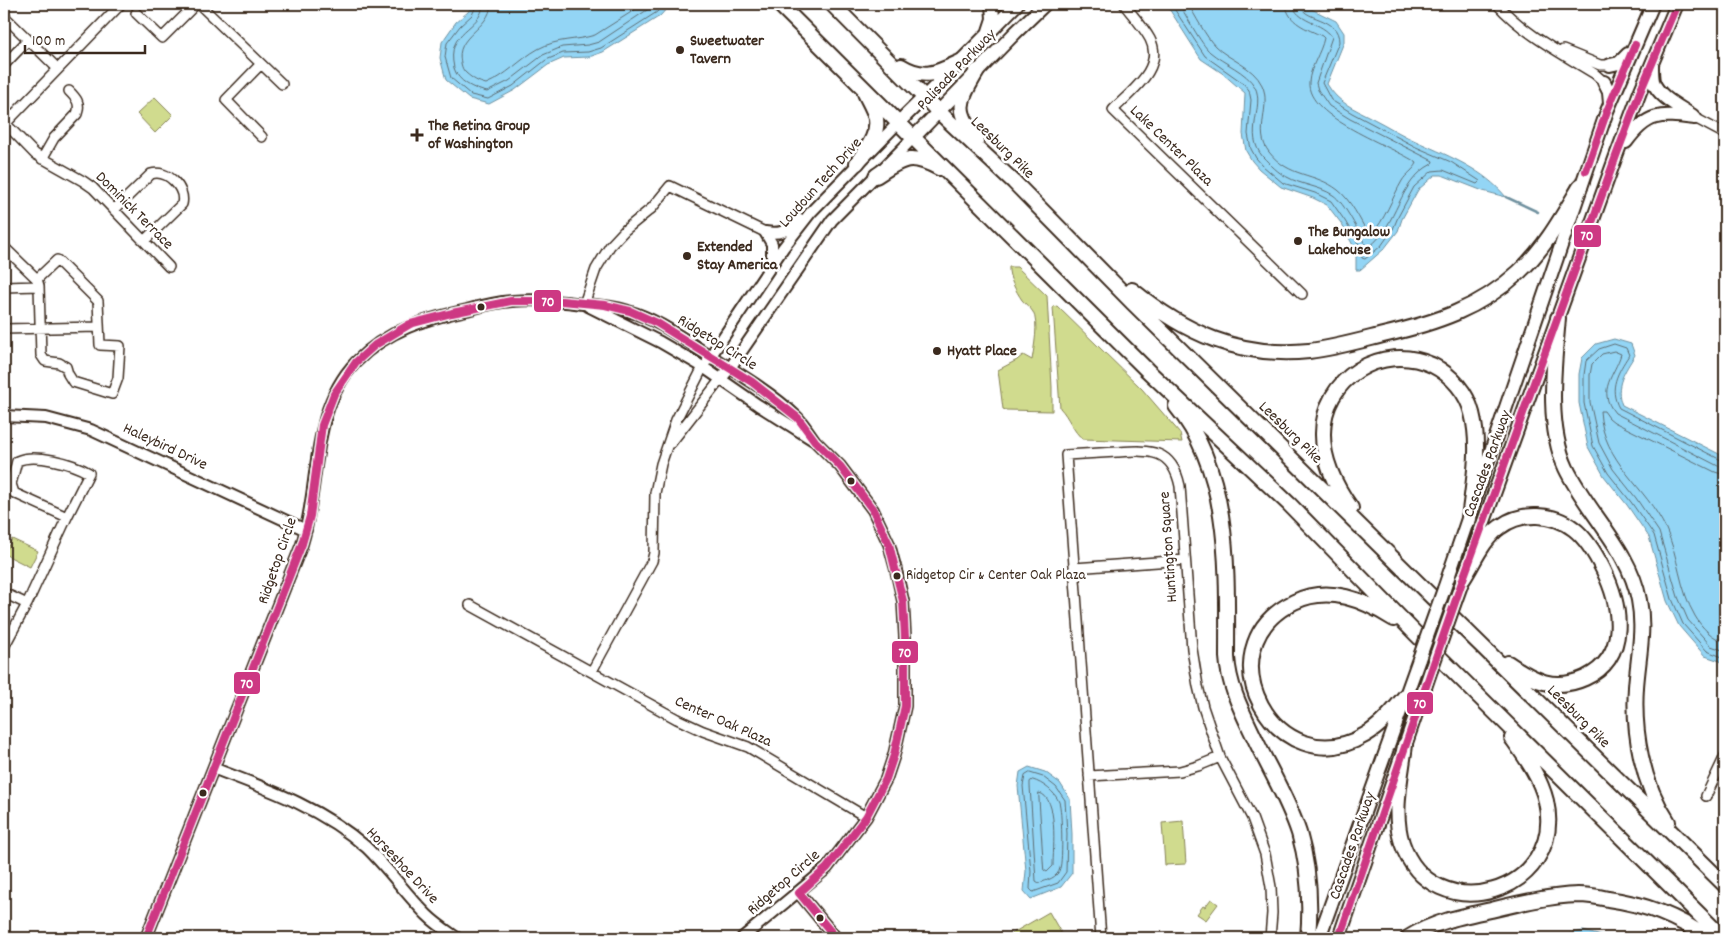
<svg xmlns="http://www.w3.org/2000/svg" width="1729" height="942" font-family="Dekko,sans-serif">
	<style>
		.green { fill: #d0db8e; stroke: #868256 }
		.water { fill: #93d5f5; stroke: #70919f }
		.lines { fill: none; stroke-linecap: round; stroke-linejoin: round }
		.shore { stroke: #5e6e74; stroke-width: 1 }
		.stream { stroke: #70919f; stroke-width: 2.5 }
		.minor-casing { stroke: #3b2a1e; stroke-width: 12 }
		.tertiary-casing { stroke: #3b2a1e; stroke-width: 14 }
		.secondary-casing { stroke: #3b2a1e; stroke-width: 16 }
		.trunk-casing { stroke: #3b2a1e; stroke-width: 18 }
		.minor { stroke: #fff; stroke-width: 9 }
		.tertiary { stroke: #fff; stroke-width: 10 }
		.secondary { stroke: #fff; stroke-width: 12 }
		.trunk { stroke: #fff; stroke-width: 14 }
		.secondary-bridge-casing { stroke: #3b2a1e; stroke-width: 16; stroke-linecap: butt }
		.secondary-bridge { stroke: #fff; stroke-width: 12 }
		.bus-1-casing { stroke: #fff; stroke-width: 11 }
		.bus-1 { stroke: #cd3883; stroke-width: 8 }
		.poi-dot { fill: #3b2a1e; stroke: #fff; stroke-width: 2 }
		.labels { text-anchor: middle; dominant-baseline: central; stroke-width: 5; stroke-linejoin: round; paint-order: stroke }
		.bus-label { font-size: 15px; fill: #3b2a1e; stroke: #fff; text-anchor: start }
		.poi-label { font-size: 16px; font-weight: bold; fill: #3b2a1e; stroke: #fff; text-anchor: start }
		.street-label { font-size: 16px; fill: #3b2a1e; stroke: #fff }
		.line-badge { stroke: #fff; stroke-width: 2 }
		.badge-label { font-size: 14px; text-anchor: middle; font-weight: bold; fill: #fff }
	</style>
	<rect width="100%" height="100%" fill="#fff"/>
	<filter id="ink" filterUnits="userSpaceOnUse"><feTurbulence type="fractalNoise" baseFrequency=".02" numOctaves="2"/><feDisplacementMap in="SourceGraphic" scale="10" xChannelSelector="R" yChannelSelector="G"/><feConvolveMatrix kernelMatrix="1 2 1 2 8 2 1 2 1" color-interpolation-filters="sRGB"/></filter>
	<g filter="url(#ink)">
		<!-- green -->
		<path class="green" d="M155 97 173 115 155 133 137 114Z
			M1009 267H1017L1047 296 1052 387V411L1006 410 1003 409 998 370 1017 360 1023 355 1032 360C1034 347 1039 323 1033 312 1030 307 1025 304 1022 300 1016 291 1008 277 1009 267Z
			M1057 306 1142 389 1180 433 1182 442 1083 439C1073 432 1069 417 1060 408L1053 307Z
			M12 539 38 551 30 567 4 554Z
			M1183 821 1186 864 1165 865 1162 823Z
			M1211 899 1218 904 1206 920 1197 914 1203 906 1205 907Z
			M1049 912 1064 938H1004Z"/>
		<!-- water -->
		<path class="water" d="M473 4H671L660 16 603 52 589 57 564 58 548 65 515 90 489 104 469 99 446 80 440 58 442 42 456 22 468 12Z
			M1166 4H1301L1336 21 1344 33V42L1327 84C1338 103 1353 108 1372 118 1388 126 1403 136 1420 143 1451 157 1484 170 1506 197L1483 191 1442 175H1435L1418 190 1402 219 1398 231 1384 249 1360 270H1356V251L1341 223 1327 205 1313 198 1281 187 1259 169 1252 161 1246 151 1243 134 1245 93 1222 73 1201 59Z
			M1614 339 1631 344 1635 355C1625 371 1614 386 1622 405L1725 457V664L1720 661 1705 656 1679 626 1667 601 1649 537 1627 505 1604 476 1588 447 1579 403V374L1582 358 1596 344Z
			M1029 767 1045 772 1060 783 1070 799 1072 834V873L1061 887 1031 899 1024 891 1026 871 1018 786 1020 772Z
			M1583 931 1609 938H1567V936L1569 934Z"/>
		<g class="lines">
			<!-- shore -->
			<path class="shore" d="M477 4 472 15 460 26 447 43 445 57 451 78 471 95 488 99 513 86 546 60 563 53 588 52 601 48 657 12 664 4
				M483 4C482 31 445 28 454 68 458 82 474 89 487 92L509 81 543 55 562 47 588 45 599 42 656 4
				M491 4C490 30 454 35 461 63 462 68 463 70 466 73 473 79 478 82 486 84 506 76 520 59 538 49 558 38 576 41 595 35L644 4
				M1171 4 1205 56 1243 83 1249 90 1251 100 1248 134 1251 149 1256 158 1263 166 1283 183 1315 193 1331 201 1345 221 1361 248 1362 258 1365 259 1381 246 1393 229 1398 217 1414 187 1432 171 1443 170 1477 184 1480 181 1451 162 1416 147 1352 113 1331 100 1322 83 1339 42C1339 15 1302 22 1300 4
				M1179 4C1186 15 1201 44 1210 52 1224 64 1246 71 1255 87 1265 107 1243 134 1263 157 1270 164 1278 173 1287 177 1301 185 1319 186 1333 195 1345 203 1359 233 1366 246L1369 247C1398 225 1398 181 1432 164L1433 161 1350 119 1329 106 1318 90 1316 83 1332 37C1323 22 1295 22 1293 4
				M1188 4C1195 15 1206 37 1215 46 1229 60 1253 66 1262 85 1272 106 1253 132 1269 152 1289 178 1315 172 1338 190 1350 199 1361 221 1368 234L1371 235C1385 220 1392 198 1402 181 1406 174 1414 170 1417 163 1393 146 1306 118 1309 82 1310 67 1321 53 1324 38L1322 36C1308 29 1287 23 1286 4
				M1725 461 1721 460 1619 408C1608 388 1618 372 1629 355L1626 348 1614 344 1599 349 1586 361 1584 375V403L1593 446 1608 473 1631 502 1654 535 1672 599 1683 624 1707 651 1725 658
				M1725 467 1718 466 1615 413C1596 390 1615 375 1621 354L1614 351 1602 354 1592 364 1590 375V402L1599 443 1613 469 1636 498 1659 532 1678 597 1688 620 1711 646 1725 651
				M1725 475 1715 472 1614 422 1609 418 1604 411H1600C1603 463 1646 486 1666 529 1679 557 1679 589 1695 616 1702 628 1712 638 1725 642
				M1030 773 1043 777 1056 787 1065 800 1067 834 1066 872 1058 883 1033 892 1030 889 1031 871 1023 786 1025 776Z
				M1033 780C1043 783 1055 792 1059 802 1062 810 1063 860 1060 868 1058 878 1047 880 1039 883L1036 881 1030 786V782Z
				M1039 793C1059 796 1053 850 1053 866L1047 872 1044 870Z"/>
			<!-- stream -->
			<path class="stream" d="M1506 197 1538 212"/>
			<!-- minor casing -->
			<g class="minor-casing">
				<path id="minor" d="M199 4 282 84
					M1124 4C1132 15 1143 26 1150 39 1165 68 1131 91 1113 110L1302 294
					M1497 4C1524 34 1561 53 1595 74L1604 82
					M136 13 162 38 196 4
					M4 16 57 68
					M1563 50 1600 65H1610
					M261 64 226 100 262 137
					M4 65 28 40
					M1695 118 1725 134
					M4 122 35 154 83 181 93 188 169 267
					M4 125 121 4
					M42 159 54 138 77 114C81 103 76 98 69 91
					M114 210 151 174C167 169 186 188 182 204L144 241
					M4 247 37 279 39 286 41 355 45 361 59 363 66 367 68 374 73 382 112 394 118 378 120 346 100 345 98 301 57 260 37 279
					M4 287 39 286
					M584 304 596 269 610 246 625 230 652 208 670 186 765 232
					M4 329 99 327
					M671 443 720 380
					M1074 568 1185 560
					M4 593 27 604
					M470 605 677 719 703 731 748 747 866 817
					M4 647 27 604 67 517 89 473C72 463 35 453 17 461L11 484 14 493 67 517
					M592 671 652 561 654 553 655 493 661 464 676 420 703 367
					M1089 776 1180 771 1198 766 1220 757
					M1706 796 1725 756
					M1101 938 1066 455C1083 454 1100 453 1117 452 1150 450 1172 448 1180 486L1192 649 1198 686 1203 707 1220 757 1252 818 1265 854 1271 887 1272 913 1270 938"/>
			</g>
			<!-- tertiary casing -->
			<g class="tertiary-casing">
				<path id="tertiary" d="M765 232C783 235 786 230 800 220
					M765 232 772 244V263
					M588 306 660 342 703 367 758 405 815 441 840 466 873 510 889 544 896 570 903 601 905 637V706L894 755 886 779 866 817 827 868 742 938
					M708 360 783 248 811 212 899 122
					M720 380 730 368 832 220 913 138
					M4 416 46 418 91 430 306 530
					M215 769C268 789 322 808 366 847 388 868 405 893 427 915 436 924 447 931 457 938
					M799 893 836 938
					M146 938 302 544C321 483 309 412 356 362 387 330 425 319 467 310 481 306 497 302 512 301 536 299 559 301 583 304 599 305 613 306 628 311 657 319 682 338 707 354 738 373 771 392 797 417 804 424 809 433 815 441"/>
			</g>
			<!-- secondary casing -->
			<g class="secondary-casing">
				<path id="secondary" d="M989 31 993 19 992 4
					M1610 65 1619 63 1628 54
					M1652 65C1652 70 1652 76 1653 81 1658 97 1680 107 1693 116
					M1604 82 1609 92 1610 103
					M899 122 960 62 1017 4
					M913 138 1015 33 1045 4
					M1626 142C1648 112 1660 114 1695 118
					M1444 589 1607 111 1653 4
					M1456 599 1616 156 1640 92 1677 4
					M1319 938 1419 659
					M1339 938 1431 670"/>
			</g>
			<!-- trunk casing -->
			<g class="trunk-casing">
				<path id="trunk" d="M779 4 1147 370 1289 504 1416 634 1723 938
					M832 4 939 112 1014 182 1133 303 1725 885
					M901 66C924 80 937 73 960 62
					M977 71C960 101 953 109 977 138
					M857 163C866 150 881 132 875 115 873 108 868 100 865 93
					M876 176C902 159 909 152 939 168
					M1132 290C1185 333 1239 358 1309 351 1334 348 1359 341 1383 335 1435 323 1479 309 1519 272 1545 248 1562 217 1580 187
					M1558 318C1554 365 1546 425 1566 468 1588 514 1630 550 1639 600 1645 630 1638 658 1636 687 1633 733 1642 783 1668 822
					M1176 406C1232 473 1227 574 1227 657 1229 689 1244 715 1257 743 1271 772 1289 802 1299 833 1309 867 1311 903 1308 938
					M1351 508C1336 487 1323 461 1323 435 1322 378 1382 342 1432 365 1452 375 1467 393 1472 413 1481 448 1473 484 1469 519
					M1463 579C1474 562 1483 539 1500 527 1521 511 1554 513 1574 529 1587 539 1596 555 1603 569 1621 605 1630 657 1585 678 1554 692 1533 680 1508 663
					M1394 619C1364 600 1329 585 1294 602 1200 648 1277 787 1365 735 1381 726 1394 710 1406 695
					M1405 745C1401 777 1392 812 1402 843 1432 932 1567 894 1546 801 1540 777 1526 758 1512 738
					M1408 938C1433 922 1462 916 1491 910 1520 903 1549 896 1578 895 1588 895 1599 897 1608 899 1645 904 1677 916 1707 938"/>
			</g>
			<!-- minor -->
			<use href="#minor" class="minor"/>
			<!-- tertiary -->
			<use href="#tertiary" class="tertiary"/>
			<!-- secondary -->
			<use href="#secondary" class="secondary"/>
			<!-- trunk -->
			<use href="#trunk" class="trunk"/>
			<!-- secondary-bridge casing -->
			<g class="secondary-bridge-casing">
				<path id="secondary-bridge" d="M1419 659 1444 589
					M1431 670 1456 599"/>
			</g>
			<!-- secondary-bridge -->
			<use href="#secondary-bridge" class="secondary-bridge"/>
			<!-- bus-1 casing -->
			<g class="bus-1-casing">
				<path id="bus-1" d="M1586 171 1607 111 1635 45
					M799 893 836 938
					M146 938 302 544 310 516 322 425 334 394 356 362 375 345 410 324 452 313 511 301H562L605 305 630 311 657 323 752 382 798 418 815 441 840 466 873 510 889 544 903 601 905 637V706L894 755 886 779 866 817 827 868 799 893
					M1339 938 1463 579 1616 156 1640 92 1677 4"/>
			</g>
			<!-- bus-1 -->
			<use href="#bus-1" class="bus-1"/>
		</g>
	</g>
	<!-- markers -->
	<g class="poi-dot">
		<circle cx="680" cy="50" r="5"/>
		<path d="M414.5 127.5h5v5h5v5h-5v5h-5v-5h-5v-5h5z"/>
		<circle cx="1298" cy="241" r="5"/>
		<circle cx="687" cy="256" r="5"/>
		<circle cx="481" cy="307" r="4.5"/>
		<circle cx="937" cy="351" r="5"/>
		<circle cx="851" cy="481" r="4.5"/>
		<circle cx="897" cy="576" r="4.5"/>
		<circle cx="203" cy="793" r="4.5"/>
		<circle cx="820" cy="918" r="4.5"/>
	</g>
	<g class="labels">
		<!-- bus labels -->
		<g class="bus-label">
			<text x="906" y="576">Ridgetop Cir &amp; Center Oak Plaza</text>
		</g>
		<!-- poi labels -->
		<g class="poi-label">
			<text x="690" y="41">Sweetwater<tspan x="690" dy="18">Tavern</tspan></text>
			<text x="428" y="126">The Retina Group<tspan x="428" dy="18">of Washington</tspan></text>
			<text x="1308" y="232">The Bungalow<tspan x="1308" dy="18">Lakehouse</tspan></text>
			<text x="697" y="247">Extended<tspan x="697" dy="18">Stay America</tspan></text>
			<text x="947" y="351">Hyatt Place</text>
		</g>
		<!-- street labels -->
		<g class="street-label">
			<text transform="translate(957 70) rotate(-46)">Palisade Parkway</text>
			<text transform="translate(1171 146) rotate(44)">Lake Center Plaza</text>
			<text transform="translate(1002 148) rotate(44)">Leesburg Pike</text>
			<text transform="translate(821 183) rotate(-48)">Loudoun Tech Drive</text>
			<text transform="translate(134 211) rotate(45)">Dominick Terrace</text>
			<text transform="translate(717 343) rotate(32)">Ridgetop Circle</text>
			<text transform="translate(1290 433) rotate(44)">Leesburg Pike</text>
			<text transform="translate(165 447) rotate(25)">Haleybird Drive</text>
			<text transform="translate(1488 464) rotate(-70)">Cascades Parkway</text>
			<text transform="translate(1169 547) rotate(-94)">Huntington Square</text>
			<text transform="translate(278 561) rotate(-71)">Ridgetop Circle</text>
			<text transform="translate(1578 717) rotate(45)">Leesburg Pike</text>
			<text transform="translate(723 722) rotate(24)">Center Oak Plaza</text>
			<text transform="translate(1353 846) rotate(-71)">Cascades Parkway</text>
			<text transform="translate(402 866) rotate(47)">Horseshoe Drive</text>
			<text transform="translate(784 883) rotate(-41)">Ridgetop Circle</text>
		</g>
	</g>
	<g class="line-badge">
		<rect x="1573" y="224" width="29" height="24" rx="5" fill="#cd3883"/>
		<rect x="533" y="289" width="29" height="24" rx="5" fill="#cd3883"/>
		<rect x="891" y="640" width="28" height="24" rx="5" fill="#cd3883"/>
		<rect x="233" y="671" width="28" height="24" rx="5" fill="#cd3883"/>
		<rect x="1406" y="691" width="28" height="24" rx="5" fill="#cd3883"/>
	</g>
	<g class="badge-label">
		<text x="1587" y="240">70</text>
		<text x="548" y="306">70</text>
		<text x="905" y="657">70</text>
		<text x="247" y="688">70</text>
		<text x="1420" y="708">70</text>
	</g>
	<!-- margin -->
	<rect width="1729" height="942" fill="none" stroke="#fff" stroke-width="20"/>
	<rect x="10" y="10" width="1709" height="922" fill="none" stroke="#3b2a1e" stroke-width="2" filter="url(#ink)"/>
	<!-- scale -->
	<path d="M25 45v8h120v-8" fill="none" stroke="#3b2a1e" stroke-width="2.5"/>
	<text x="32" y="45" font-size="15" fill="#3b2a1e" stroke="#ffffff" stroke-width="4" paint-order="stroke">100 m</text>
</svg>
